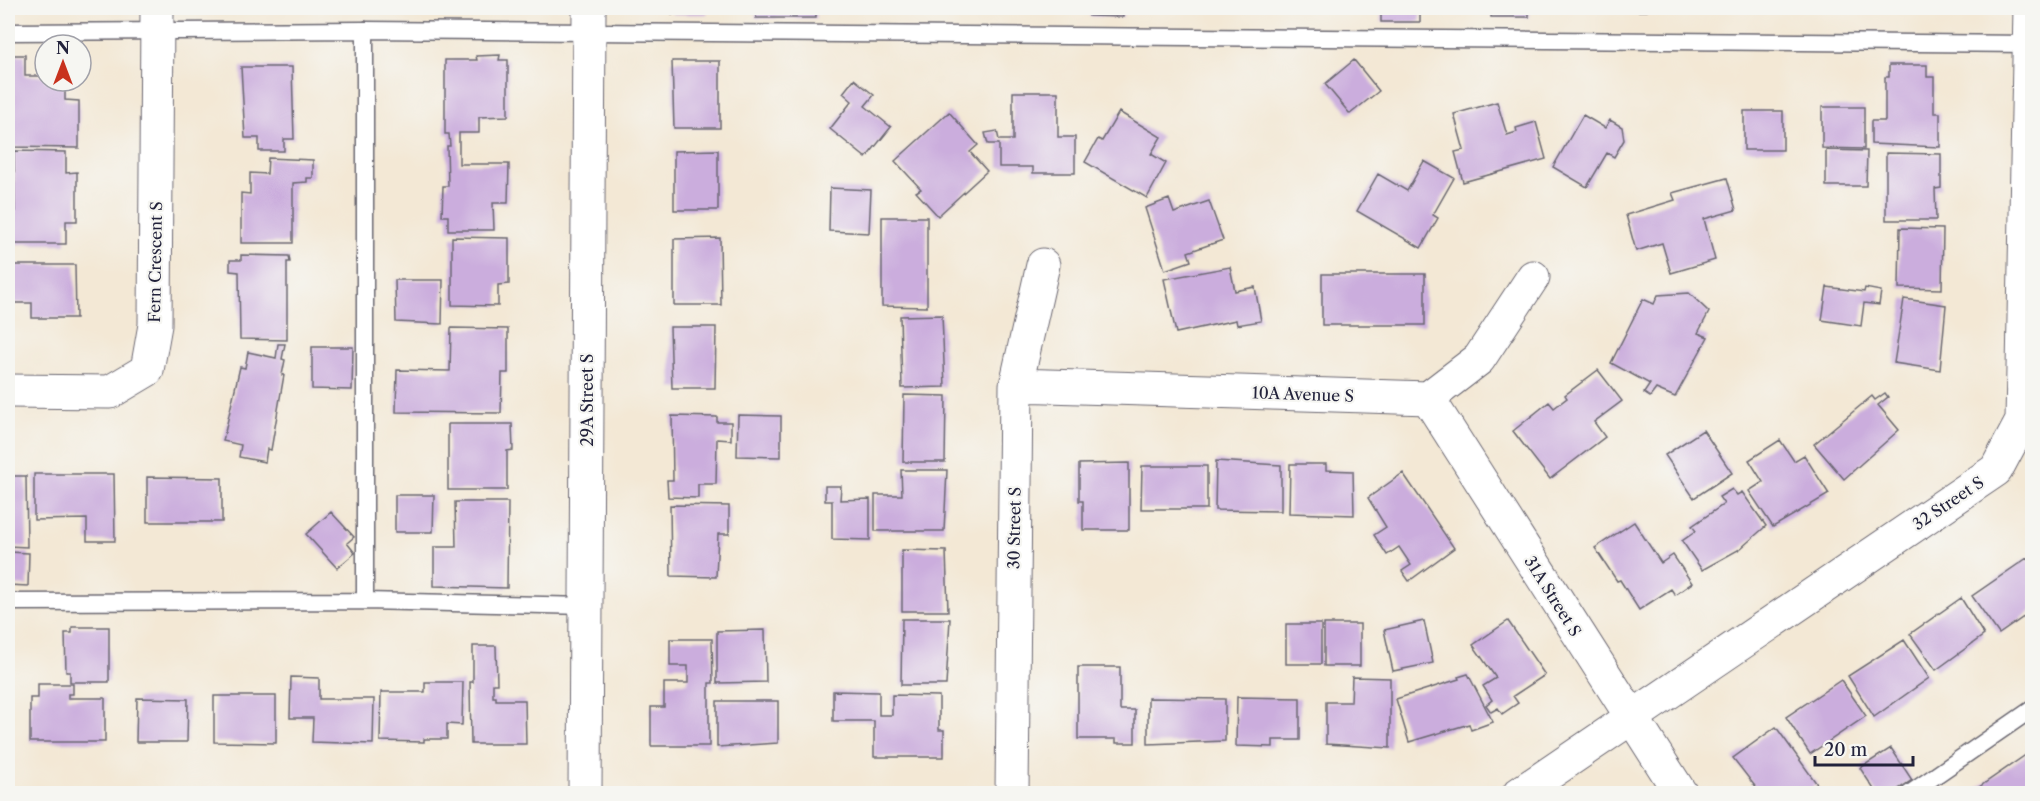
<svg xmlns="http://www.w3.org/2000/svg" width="2040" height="801" font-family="'Libre Caslon Text',serif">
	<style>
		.building { fill: #cbaddd }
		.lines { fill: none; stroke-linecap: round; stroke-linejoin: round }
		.service-casing { stroke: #6b6771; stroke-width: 19 }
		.minor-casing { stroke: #6b6771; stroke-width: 35 }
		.service { stroke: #fff; stroke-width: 16 }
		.minor { stroke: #fff; stroke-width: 33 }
		.labels { text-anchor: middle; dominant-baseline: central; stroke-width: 4.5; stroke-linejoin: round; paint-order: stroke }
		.street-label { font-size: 16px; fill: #22223b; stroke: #f6f6f2 }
	</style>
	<rect width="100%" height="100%" fill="#f6f6f2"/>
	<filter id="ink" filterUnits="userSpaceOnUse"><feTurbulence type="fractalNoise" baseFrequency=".0167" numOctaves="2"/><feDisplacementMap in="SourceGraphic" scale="12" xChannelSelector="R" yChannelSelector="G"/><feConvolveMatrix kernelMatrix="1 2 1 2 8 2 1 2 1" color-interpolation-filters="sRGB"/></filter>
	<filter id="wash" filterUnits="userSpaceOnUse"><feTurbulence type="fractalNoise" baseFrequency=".008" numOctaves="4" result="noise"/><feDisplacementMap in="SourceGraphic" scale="24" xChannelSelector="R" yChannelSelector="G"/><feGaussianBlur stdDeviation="1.35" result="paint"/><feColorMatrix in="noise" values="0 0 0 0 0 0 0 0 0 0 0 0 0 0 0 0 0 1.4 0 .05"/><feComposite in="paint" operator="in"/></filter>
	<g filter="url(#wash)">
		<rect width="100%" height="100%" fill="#f3e8d5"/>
		<g id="blocks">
			<!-- building -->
			<path class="building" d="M672 8H707V14H672Z
				M756 8H816V18H756Z
				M1089 8H1123V17L1089 16Z
				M1381 8H1420V22H1381Z
				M1491 8H1529V17H1491Z
				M1610 8H1647V11H1610Z
				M8 55H25V76H45V81H65V100L79 101V148L8 147Z
				M500 55 499 60H508V116L479 117V133H459V164H509L508 203H493L494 230H448V216H442L443 186H448L447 146H450L449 134H445V60H477L476 56Z
				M1354 60 1379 91 1350 114 1325 84Z
				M672 61H720V128H674Z
				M1889 65H1927V77H1934V113H1940V147L1871 144V121H1885V77H1889Z
				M241 67H292L294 139H284V151H259V138H245Z
				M854 79 874 95 865 106 891 127 866 158 830 129 852 101 843 93Z
				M1013 92H1058V137H1075V173H1033V167H999V144H988L985 133 997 131 999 140H1013Z
				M1497 102 1507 135 1517 132 1516 128 1536 122 1546 159 1463 182 1455 152 1464 150 1454 114Z
				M1822 107H1864V149L1822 148Z
				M1744 111H1783V150H1744Z
				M949 112 978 145 970 152 987 171 938 216 916 192 921 189 895 161Z
				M1119 112 1161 137 1151 154 1166 163 1147 198 1085 162 1098 139 1102 141Z
				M1583 115 1605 128 1610 120 1622 127 1624 140 1614 157 1607 153 1587 187 1553 167Z
				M718 150V210H674V151Z
				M1826 150 1867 151 1866 186H1826Z
				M14 151 66 152V173L77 172V221H66V244H8V211H15Z
				M1886 153 1941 154V188L1935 189 1936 220H1886Z
				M268 158 313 160V178H307V182L293 183V243H241V193L250 194V173L267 174Z
				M1424 161 1454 178 1433 215 1438 218 1421 248 1357 211 1378 174 1407 191Z
				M1727 178 1736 210 1704 219 1715 260 1671 273 1662 243 1636 251 1626 215 1675 200 1672 193Z
				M830 188 871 190 869 233 829 231Z
				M1169 199 1174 213 1209 201 1223 240 1188 252 1191 261 1165 270 1145 208Z
				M882 217H927V307L882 306Z
				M1900 228 1943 229 1942 289 1899 288Z
				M452 237 509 238V284L498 285V306L452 305Z
				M720 238 721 305H674V239Z
				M241 255 289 256 290 262H287V340L240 339 239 272 230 271V260H241Z
				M8 265H75L76 318H32V303H8Z
				M1230 267 1235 291 1255 287 1261 321 1237 325 1236 320 1176 333 1164 279Z
				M1322 274H1425V325H1322Z
				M395 280H443L442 324 396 322Z
				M1827 287 1864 292 1865 288 1881 291 1879 305 1864 303 1861 326 1822 320Z
				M1689 293 1709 312 1698 333 1708 337 1675 397 1656 389 1650 397 1644 393 1650 384 1611 363 1643 299 1654 304 1658 295Z
				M1904 299 1946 305 1940 370 1894 363Z
				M942 315 945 387 902 388 900 316Z
				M670 327H716L715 388H672Z
				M451 328 508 329V373H502L501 413 396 412 397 370 450 371Z
				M278 344H285L282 359 285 360 282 375H284L271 450 267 449 265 462 239 457 241 445 223 441 240 367 245 368 248 352 276 358Z
				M312 347H353L352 390 312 389Z
				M1598 370 1622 401 1594 422 1605 437 1550 479 1513 431 1549 402 1554 408 1567 398 1565 395Z
				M1885 393 1888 397 1878 405 1899 430 1844 479 1814 444 1872 396 1875 400Z
				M904 395 946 396 945 462H903Z
				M738 415 781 416V457L737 456Z
				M672 416 717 417V422H731V440L717 439 716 484H698V498L668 497 667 480H673Z
				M448 424H512L513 450 507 451V490H448Z
				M1703 430 1732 473 1694 498 1665 455Z
				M1780 440 1794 461 1804 455 1829 494 1773 527 1749 491 1763 482 1749 460Z
				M1216 461 1281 465V511L1215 510Z
				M1129 463V530H1083V501H1079V464Z
				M1290 464H1326V470L1353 471 1354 515 1289 513Z
				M1142 466H1207V509H1141Z
				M901 470H947L944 531H875V495H902Z
				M1403 473 1454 548 1409 581 1402 571 1411 565 1399 547 1387 555 1374 535 1386 527 1368 498Z
				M34 474H114L115 541H87V519L34 520Z
				M8 476H26L27 547 8 546Z
				M147 477 222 478V522H147Z
				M825 486H841L840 500 870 499V540L832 539V501H825Z
				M1732 489 1737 495 1742 492 1766 526 1740 549 1702 570 1682 541 1696 531 1692 526 1724 504 1719 497Z
				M395 495H434L433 532H395Z
				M455 502H508L507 588 434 586V547H456Z
				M670 505 729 506V534H718L716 577 671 576Z
				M331 512 354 537 347 543 355 553 337 568 306 534Z
				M1634 522 1661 563 1673 555 1692 583 1675 595 1671 589 1639 610 1620 580 1617 581 1595 548Z
				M902 550 946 551 948 611H902Z
				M8 552 29 553 28 586 8 585Z
				M2027 558 2032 566V611L1999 634 1972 596Z
				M1961 598 1984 635 1936 670 1910 634Z
				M902 619H950L946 685H901Z
				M1424 621 1433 663 1393 671 1384 630Z
				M1508 621 1545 675 1513 696 1518 703 1502 714 1498 708 1491 712 1486 705 1492 700 1483 686 1496 678 1473 645Z
				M1286 624H1321V664H1286Z
				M1324 624H1360V666H1324Z
				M72 627H109V682H70V672H66L65 633H72Z
				M765 630 766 682 717 683V631Z
				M670 639H712L713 683H709V746H651V707H664V683H688V666H670Z
				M1904 640 1929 678 1874 717 1848 676Z
				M473 646H496L497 684H493V697H496V700H525L526 744H471L470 682H473Z
				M1078 667H1120V710H1135V743H1116V739H1078Z
				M1468 674 1493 722 1471 730 1469 724 1409 742 1396 699 1459 679 1458 677Z
				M291 677 319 678V699H374L373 744 312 742 313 718H290Z
				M1352 677 1390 678V748L1326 744V702H1351Z
				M1841 680 1866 716 1810 754 1786 717Z
				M425 682H463L462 725 447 724V739H424V742L380 741 381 692H425Z
				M38 684H73V694H68V698H105V742H30V698H38Z
				M833 691 879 692V715H892V695L939 696V730H944V757H874V721H833Z
				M214 696H276V743L214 742Z
				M1237 697 1300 698V740H1273V747L1236 746Z
				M137 698 188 699 187 742H136Z
				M1148 698 1225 699V741L1148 744Z
				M717 701H778V743L717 747Z
				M1776 727 1817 784 1812 787 1816 794H1761L1733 758Z
				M1891 748 1912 780 1891 794H1877L1860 768Z
				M2027 754 2032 763V794H1969Z"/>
		</g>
	</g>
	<g filter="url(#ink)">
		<use href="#blocks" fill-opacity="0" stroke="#6b6771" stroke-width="1.5"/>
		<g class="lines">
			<!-- service casing -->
			<g class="service-casing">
				<path id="service" d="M8 32 365 30 2032 44
					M365 601V30
					M8 602 365 601 586 606
					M1909 794 2032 709"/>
			</g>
			<!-- minor casing -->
			<g class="minor-casing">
				<path id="minor" d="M1016 385 1428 398 1479 359 1533 277
					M8 391 110 392 147 370 155 325 157 8
					M1428 398 1681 794
					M585 794 589 8
					M1012 794 1016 385 1043 265
					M1519 794 1996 470 2022 421 2030 8"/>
			</g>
			<!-- service -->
			<use href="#service" class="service"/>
			<!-- minor -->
			<use href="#minor" class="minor"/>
		</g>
	</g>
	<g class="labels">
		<!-- street labels -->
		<g class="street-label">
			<text transform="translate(155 262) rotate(-89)">Fern Crescent S</text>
			<text transform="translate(1303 394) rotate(2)">10A Avenue S</text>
			<text transform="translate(587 400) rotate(-90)">29A Street S</text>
			<text transform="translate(1948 503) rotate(-34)">32 Street S</text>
			<text transform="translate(1014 528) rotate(-89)">30 Street S</text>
			<text transform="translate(1553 596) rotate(58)">31A Street S</text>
		</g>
	</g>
	<!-- margin -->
	<rect width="2040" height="801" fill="none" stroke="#f6f6f2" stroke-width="30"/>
	<!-- north arrow -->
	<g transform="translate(63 63)"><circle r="28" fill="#f6f6f2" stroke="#a1a1a9" stroke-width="1.5"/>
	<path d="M0-4.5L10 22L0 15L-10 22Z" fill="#c8321e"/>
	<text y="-9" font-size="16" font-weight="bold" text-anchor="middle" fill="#22223b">N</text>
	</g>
	<!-- scale -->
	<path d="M1815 756v9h98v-9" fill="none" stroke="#22223b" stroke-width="3"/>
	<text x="1824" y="756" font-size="18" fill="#22223b" stroke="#f6f6f2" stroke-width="4.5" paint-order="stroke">20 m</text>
</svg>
